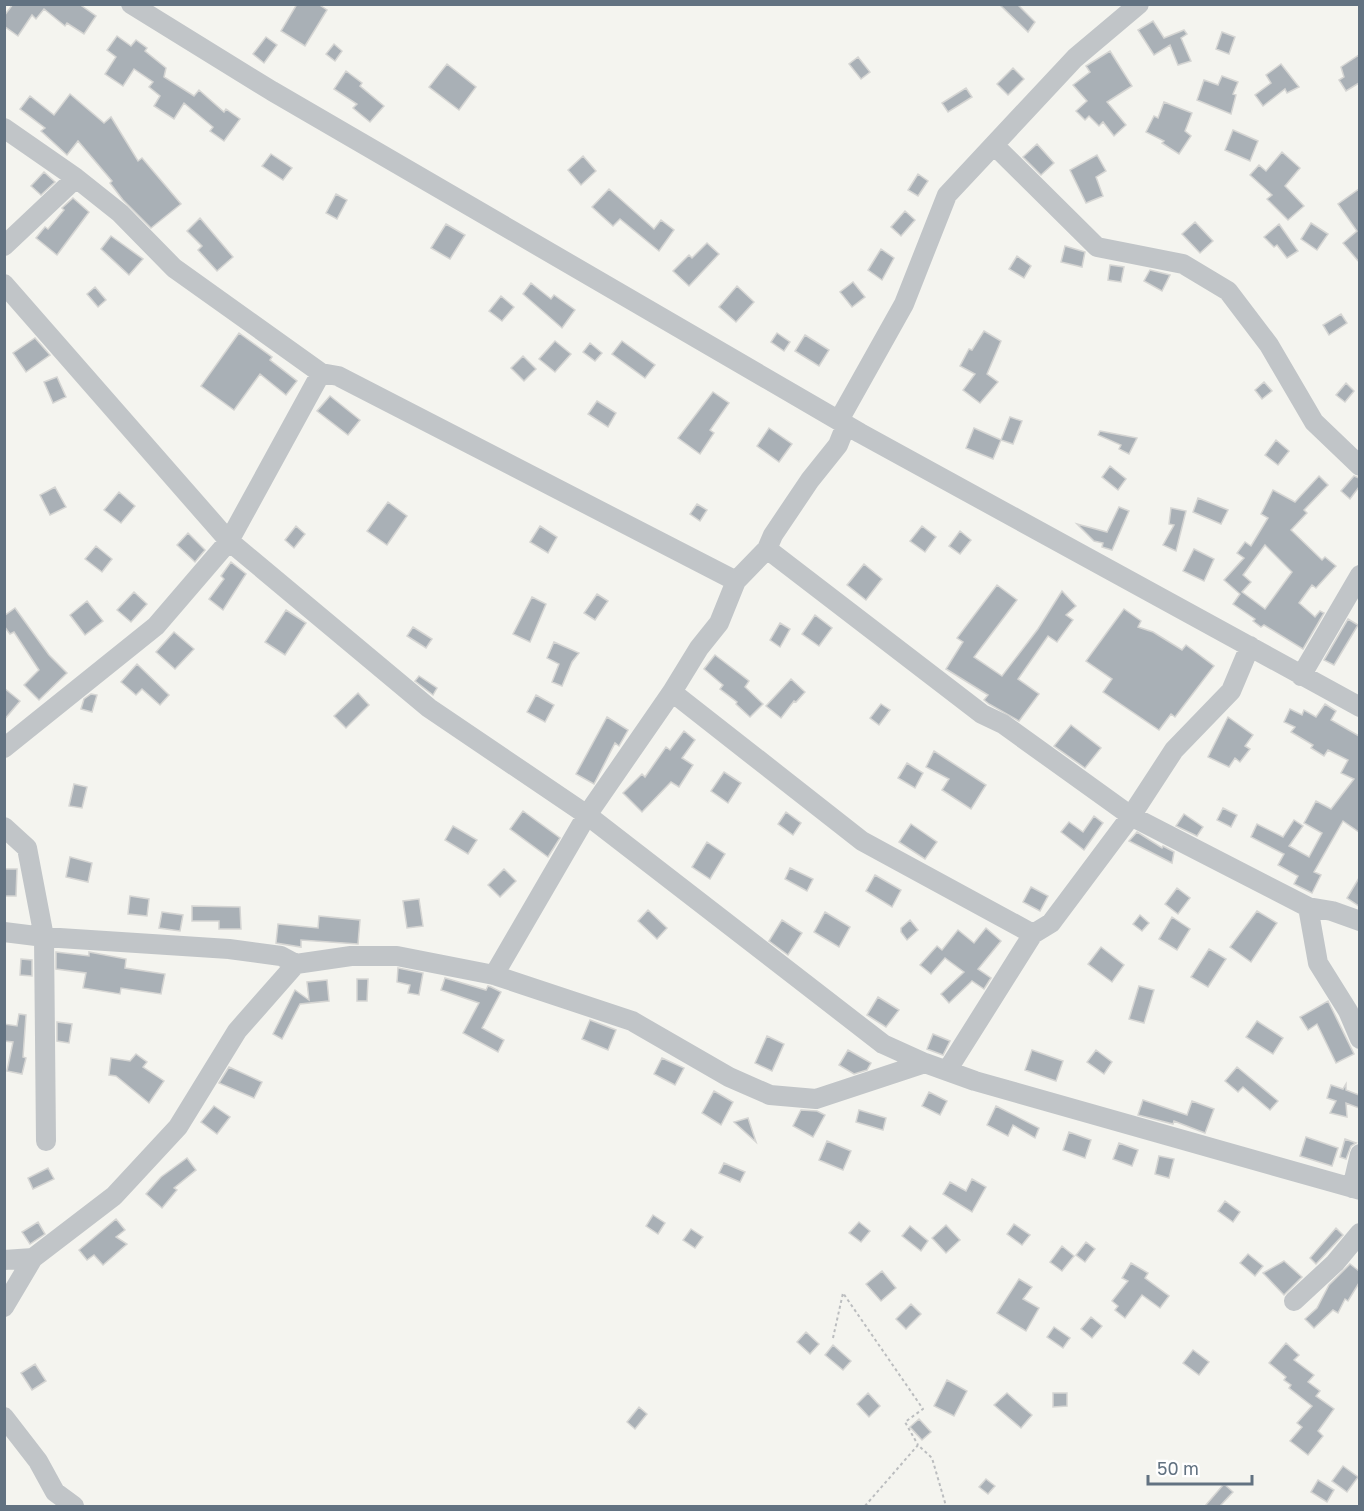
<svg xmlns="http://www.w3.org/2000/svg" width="1364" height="1511" font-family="'Golos Text',sans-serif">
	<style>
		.building { fill: #a9b0b6; stroke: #d5d5d3; stroke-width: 1.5; fill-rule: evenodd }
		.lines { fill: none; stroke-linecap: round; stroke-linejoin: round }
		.path { stroke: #bbbdbf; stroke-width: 2; stroke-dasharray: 3 3; stroke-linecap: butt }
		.minor { stroke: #c1c5c8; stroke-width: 20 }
	</style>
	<rect width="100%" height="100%" fill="#f4f4ef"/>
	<!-- building -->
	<path class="building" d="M13 4H79L96 16 84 34 67 23 65 26 44 9 36 19 32 15 18 36 4 26V16Z
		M297 4H318L327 10 305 46 281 31Z
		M999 4H1017L1035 22 1028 32Z
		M1153 21 1164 38 1184 30 1187 34 1181 38 1191 61 1178 65 1170 45 1154 55 1138 30Z
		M1222 32 1235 37 1229 54 1216 49Z
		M117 36 131 46 136 40 147 48 145 51 166 68 164 77 194 96 199 90 224 112 226 109 240 119 224 141 210 131 213 127 184 103 174 119 154 106 160 96 149 87 153 82 134 69 123 86 105 74 116 57 107 50Z
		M266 37 277 45 264 63 253 54Z
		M334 44 342 51 335 61 326 54Z
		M1110 51 1132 86 1107 102 1126 125 1114 136 1103 122 1099 126 1089 116 1085 120 1076 111 1087 101 1073 85 1090 72 1086 66Z
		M1359 55V83L1346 91 1339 80 1344 77 1341 67Z
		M858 57 870 72 861 79 849 64Z
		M447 64 476 87 459 110 429 87Z
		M1281 64 1299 87 1287 93 1285 89 1263 106 1255 95 1271 83 1266 75Z
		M1013 68 1024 79 1008 95 997 84Z
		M346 71 362 83 360 86 384 106 370 122 353 108 357 104 334 89Z
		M1222 76 1238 82 1233 94 1236 95 1231 114 1197 100 1204 80 1218 85Z
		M966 88 972 97 948 112 942 103Z
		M70 94 104 123 111 117 138 161 142 158 181 204 151 228 123 200 110 183 112 181 78 141 67 155 41 131 45 128 20 109 30 96 54 115Z
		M1164 102 1192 113 1185 131 1191 136 1179 154 1162 143 1164 141 1146 132 1154 116 1158 118Z
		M1233 130 1258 141 1250 161 1225 150Z
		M1037 144 1054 163 1041 175 1023 157Z
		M1282 152 1300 168 1285 186 1304 206 1288 220 1267 199 1272 195 1250 175 1259 165 1266 171Z
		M271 154 292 168 283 180 262 166Z
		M1097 155 1106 171 1096 177 1103 196 1086 203 1070 170Z
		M583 156 596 171 581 185 568 170Z
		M44 172 55 182 41 195 31 186Z
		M918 174 928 181 918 196 908 190Z
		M609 189 654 229 661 220 674 230 659 251 620 219 613 226 592 207Z
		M1359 189V262L1343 243 1357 231 1338 204Z
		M336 194 347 200 337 219 326 213Z
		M73 198 89 212 57 255 36 238 45 227 48 229 64 210 62 208Z
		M905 211 915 220 901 236 891 227Z
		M200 218 233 257 217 271 198 250 202 246 187 231Z
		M1195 222 1213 241 1200 253 1182 234Z
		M1311 223 1328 234 1317 250 1301 239Z
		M446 224 465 235 450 259 431 248Z
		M1279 224 1298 251 1287 258 1277 245 1274 247 1264 237Z
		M111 236 143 259 129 275 101 249Z
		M707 243 719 254 689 286 673 271 689 255 692 258Z
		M1065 246 1085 252 1082 267 1061 262Z
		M881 249 894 258 882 280 868 270Z
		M1017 256 1031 266 1024 278 1009 269Z
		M1110 265 1124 267 1121 282 1108 280Z
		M1150 270 1170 275 1162 291 1144 281Z
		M853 282 865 297 852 307 840 292Z
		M531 283 551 299 554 295 575 310 562 328 523 294Z
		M737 286 754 302 736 322 719 307Z
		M95 287 106 300 98 307 87 294Z
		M501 296 514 307 502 321 489 311Z
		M1341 314 1347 323 1329 335 1323 325Z
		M984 331 1001 341 987 374 998 382 980 403 963 390 975 374 960 366 969 349 972 350Z
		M239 333 272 357 270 360 297 381 286 395 260 374 234 410 201 386Z
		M777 333 790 342 784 351 771 342Z
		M805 335 829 350 819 366 795 351Z
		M35 338 50 355 26 372 13 353Z
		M555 341 571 354 555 372 539 359Z
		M622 341 655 365 645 378 612 354Z
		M590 343 602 353 595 361 583 352Z
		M523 356 536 369 524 381 511 368Z
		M57 377 66 397 53 403 44 382Z
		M1264 382 1272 391 1262 399 1255 390Z
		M1346 383 1354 391 1345 402 1336 395Z
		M713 392 729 403 710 430 714 433 700 454 678 438Z
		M330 396 360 420 348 435 317 411Z
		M597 401 616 413 608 427 588 414Z
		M1010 417 1022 421 1013 444 1001 440Z
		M769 428 792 444 779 462 757 446Z
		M974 428 1001 440 993 459 966 448Z
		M1100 431 1137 438 1129 454 1119 449 1121 445 1098 435Z
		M1276 440 1289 451 1278 465 1265 455Z
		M1110 466 1126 479 1118 490 1102 477Z
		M1319 476 1328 485 1304 510 1307 513 1291 530 1322 560 1325 557 1336 566 1316 588 1312 585 1299 603 1315 617 1320 611 1324 613 1303 649 1264 625 1261 627 1253 621 1255 619 1233 604 1240 594 1224 580 1244 558 1237 553 1245 542 1251 546 1268 518 1261 514 1273 490 1295 502ZM1265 545 1292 572 1265 609 1242 592 1251 582 1243 575Z
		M1354 476 1359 478V487L1350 499 1341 491Z
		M55 487 66 507 50 515 40 495Z
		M119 492 135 506 121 523 104 510Z
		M1198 498 1228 510 1221 524 1193 512Z
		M388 502 407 516 387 545 367 531Z
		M697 504 707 510 700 521 690 514Z
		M1119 507 1129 511 1112 550 1102 547 1103 543 1094 541 1077 524 1107 532Z
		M1171 508 1186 511 1176 551 1163 545 1174 525 1169 524Z
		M296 526 305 534 294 548 285 540Z
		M540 526 557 537 548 553 530 542Z
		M922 526 936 537 925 552 910 541Z
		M960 531 971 540 960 554 949 546Z
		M188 533 205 550 195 562 177 545Z
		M96 546 112 559 102 572 85 559Z
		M1194 549 1214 559 1204 581 1183 571Z
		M231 562 246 574 223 610 209 599 224 579 221 576Z
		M864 564 882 579 866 600 847 585Z
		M997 585 1017 600 974 657 1002 676 1038 629 1062 591 1076 606 1066 615 1073 620 1057 642 1048 636 1018 679 1039 694 1019 721 989 704 984 700 988 695 946 669 963 642 957 638Z
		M134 592 147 604 131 622 117 610Z
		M597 594 608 601 595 620 584 613Z
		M532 597 546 604 530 642 513 634Z
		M87 601 103 621 85 635 70 615Z
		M15 608 49 655 67 673 39 700 24 685 39 670 14 632 10 634 4 626V616Z
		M1124 609 1141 621 1138 627 1153 632 1182 650 1186 645 1214 666 1175 717 1171 714 1159 730 1103 692 1112 679 1086 661Z
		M286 610 306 623 285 655 265 642Z
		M815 615 832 628 819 646 802 634Z
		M1348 619 1358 625 1334 665 1324 660Z
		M780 623 790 629 780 647 770 640Z
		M413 627 432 639 426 648 407 636Z
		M174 632 194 649 175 669 156 652Z
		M554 642 579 653 572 662 562 686 552 682 559 664 547 658Z
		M715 655 749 681 745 687 763 704 750 717 736 704 737 702 720 689 723 685 704 669Z
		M137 664 169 695 160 705 142 689 136 695 121 682Z
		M419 676 437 688 433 695 415 681Z
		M791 679 805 692 796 702 794 701 781 718 766 706Z
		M4 688 20 701 4 720Z
		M358 693 369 705 346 728 334 716Z
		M91 694 97 695 92 712 81 709 84 699Z
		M536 695 554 705 545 722 527 712Z
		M881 704 890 710 879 725 870 718Z
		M1325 704 1336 711 1331 720 1359 736V832L1343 821 1314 872 1321 875 1312 893 1294 884 1298 876 1278 865 1284 854 1251 837 1257 824 1283 837 1294 820 1303 826 1289 846 1309 857 1322 833 1304 823 1316 801 1331 809 1354 779 1341 773 1348 760 1328 750 1324 756 1311 748 1313 745 1291 732 1295 727 1284 722 1290 709 1302 715 1304 710 1316 717Z
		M607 717 628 730 619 746 615 743 594 784 576 774Z
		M1228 717 1253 735 1245 746 1250 749 1240 762 1235 758 1229 767 1208 757Z
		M1071 725 1101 748 1085 768 1054 746Z
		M684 731 695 740 682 758 693 765 679 787 671 782 642 812 623 793 642 774 645 777 666 747 670 750Z
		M934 751 986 785 971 809 942 790 949 779 926 767Z
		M907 763 923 773 915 788 898 778Z
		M724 772 741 783 728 803 711 791Z
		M74 784 87 787 82 808 69 806Z
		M1223 808 1237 815 1231 827 1217 820Z
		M523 811 560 838 548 857 510 829Z
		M786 812 801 823 793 835 778 824Z
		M1184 814 1203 827 1197 836 1176 826Z
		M1094 816 1103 823 1084 850 1061 832 1069 822 1083 832Z
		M911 824 937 842 925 859 899 842Z
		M453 826 477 840 468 854 445 840Z
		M1137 832 1162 848 1163 846 1174 852 1172 863 1129 841Z
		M707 842 725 854 710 879 692 867Z
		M70 857 92 863 88 882 66 877Z
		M790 868 813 879 807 891 785 879Z
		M4 869H17L16 896H4Z
		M504 869 516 881 500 897 488 885Z
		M875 875 901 890 892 907 866 891Z
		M1359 878V906L1347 898Z
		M1031 887 1048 896 1040 911 1023 902Z
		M1177 888 1190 898 1178 914 1165 904Z
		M130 896 149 899 147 916 128 914Z
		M419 899 423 926 407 928 403 901Z
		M192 906 240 907 241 929H219V921H192Z
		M648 910 667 928 657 939 638 921Z
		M1257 911 1277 923 1251 962 1230 947Z
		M162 912 183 915 180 931 159 928Z
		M825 912 850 927 839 947 814 932Z
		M1140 915 1149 923 1142 931 1133 924Z
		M319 916 360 920 358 944 301 940V947L276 943 278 924 318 928Z
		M1172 917 1190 929 1177 950 1159 939Z
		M782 920 802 933 788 955 769 941Z
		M910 920 918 930 907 940 901 932V928Z
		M986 928 1001 941 978 969 991 978 984 989 972 981 949 1003 941 994 964 972 945 958 931 974 920 965 937 946 942 950 958 930 974 943Z
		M1101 947 1124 965 1112 982 1088 964Z
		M1209 949 1226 959 1208 987 1191 977Z
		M56 952 89 956V952L126 959 125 968 165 974 161 994 121 988 120 994 83 988 86 973 56 969Z
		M21 959 32 960V976L20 975Z
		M398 968 423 973 419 995 408 993 410 985 397 982Z
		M445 978 486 990 488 986 491 987 501 992 482 1028 504 1040 498 1052 463 1033 479 1003 441 990Z
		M357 979H368L367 1001H357Z
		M327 980 329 1001 300 1004 282 1039 273 1034 295 990 309 1000 307 982Z
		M1139 986 1154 990 1144 1023 1129 1019Z
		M878 997 899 1010 886 1027 867 1015Z
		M1328 1001 1354 1054 1336 1063 1317 1024 1308 1030 1300 1017Z
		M19 1014 26 1015 23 1057 26 1058 22 1074 7 1071 13 1042 4 1041V1024L17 1026Z
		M590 1020 616 1030 608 1050 582 1039Z
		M1257 1021 1283 1038 1273 1054 1246 1037Z
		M57 1022 72 1024 69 1043 57 1041Z
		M933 1034 950 1041 943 1055 927 1049Z
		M767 1036 784 1044 772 1071 755 1063Z
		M848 1050 871 1063 867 1070 854 1074 839 1065Z
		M1032 1050 1063 1061 1056 1081 1025 1070Z
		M1096 1050 1112 1062 1104 1074 1087 1062Z
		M136 1054 147 1062 143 1067 164 1081 149 1103 116 1076 109 1075 111 1058 130 1061Z
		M662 1058 684 1068 675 1085 654 1074Z
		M229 1067 262 1082 254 1098 219 1083Z
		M1237 1067 1278 1101 1270 1110 1243 1087 1238 1092 1225 1081Z
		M1346 1084V1090L1359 1095V1108L1346 1103 1347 1117 1330 1113 1336 1101 1327 1098 1331 1085 1343 1089Z
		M714 1091 733 1102 721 1125 702 1113Z
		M929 1092 947 1101 940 1115 922 1106Z
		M1143 1100 1187 1115 1192 1101 1214 1109 1205 1133 1174 1121 1173 1124 1138 1115Z
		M214 1106 230 1117 217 1134 201 1122Z
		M996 1106 1039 1128 1035 1138 1013 1125 1008 1136 987 1125Z
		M801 1110 817 1111 825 1115 813 1137 793 1126Z
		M859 1110 886 1118 883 1130 856 1122Z
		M748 1118 756 1142 734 1122Z
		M1069 1132 1091 1140 1085 1158 1063 1150Z
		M1306 1137 1338 1148 1332 1166 1300 1156Z
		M1345 1139 1356 1143 1351 1146 1346 1159 1340 1157Z
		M827 1141 851 1151 843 1170 819 1160Z
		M1119 1143 1138 1150 1132 1166 1113 1159Z
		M1159 1156 1174 1159 1169 1178 1155 1174Z
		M187 1158 196 1170 174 1188 177 1190 162 1208 146 1194 161 1177Z
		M724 1163 745 1172 740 1182 719 1173Z
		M48 1168 54 1179 33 1189 28 1178Z
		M972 1179 986 1187 972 1212 943 1194 950 1182 966 1191Z
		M1225 1201 1240 1212 1233 1222 1218 1211Z
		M653 1215 665 1223 658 1234 646 1226Z
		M116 1219 125 1230 116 1237 127 1244 103 1265 94 1255 87 1260 79 1250Z
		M38 1222 45 1234 30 1244 22 1232Z
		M859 1222 870 1231 861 1242 849 1233Z
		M1014 1224 1030 1235 1022 1245 1007 1234Z
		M946 1225 960 1240 946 1253 932 1238Z
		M910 1226 928 1241 921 1251 902 1236Z
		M1336 1228 1343 1235 1316 1264 1310 1258Z
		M691 1229 703 1237 695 1248 683 1240Z
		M1086 1242 1095 1249 1085 1262 1076 1255Z
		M1062 1246 1074 1256 1062 1271 1050 1262Z
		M1248 1254 1263 1266 1255 1276 1240 1263Z
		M1284 1261 1302 1277 1284 1295 1263 1273Z
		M1131 1263 1148 1273 1145 1278 1169 1296 1160 1308 1142 1295 1125 1318 1115 1310 1118 1306 1112 1301 1128 1281 1122 1278Z
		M1350 1264 1359 1271V1283L1348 1301 1345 1299 1338 1313 1333 1310 1314 1328 1305 1319 1317 1308 1329 1285Z
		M882 1271 896 1288 881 1301 866 1284Z
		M1019 1279 1032 1287 1023 1299 1039 1308 1026 1331 997 1313Z
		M911 1304 921 1314 906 1329 896 1319Z
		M1091 1317 1102 1326 1092 1338 1081 1329Z
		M1054 1327 1070 1338 1063 1348 1047 1337Z
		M806 1332 819 1344 810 1354 797 1342Z
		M1286 1343 1299 1355 1294 1360 1314 1375 1308 1382 1320 1391 1316 1396 1334 1409 1318 1431 1323 1436 1308 1455 1290 1441 1302 1427 1297 1423 1312 1406 1289 1388 1291 1385 1284 1380 1286 1377 1269 1363Z
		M833 1345 851 1361 843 1370 825 1355Z
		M1193 1350 1209 1362 1199 1375 1183 1363Z
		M35 1364 46 1381 32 1390 21 1373Z
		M947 1380 967 1391 954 1416 934 1406Z
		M868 1393 880 1406 869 1417 857 1404Z
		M1007 1393 1032 1415 1021 1428 994 1405Z
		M1053 1393H1067V1406L1053 1407Z
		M639 1407 647 1414 635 1429 627 1422Z
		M919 1419 931 1432 922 1440 910 1427Z
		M1343 1466 1358 1477 1347 1492 1332 1481Z
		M986 1479 995 1486 988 1494 979 1487Z
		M1318 1480 1334 1490 1327 1502 1311 1492Z
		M1224 1484 1233 1492 1220 1506H1205Z"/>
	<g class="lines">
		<!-- path -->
		<path class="path" d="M833 1338 843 1293 923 1409 905 1422 918 1445
			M865 1506 918 1445 932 1458 946 1506"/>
		<!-- minor -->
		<path class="minor" d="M131 4 272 91 860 433 1360 707
			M4 128 76 178 120 213 174 268 321 373 338 376 736 581
			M995 146 1097 247 1183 264 1228 291 1269 345 1314 422 1360 466
			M4 246 76 178
			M4 284 229 541 429 708 587 815 883 1044 925 1063 975 1081 1360 1190
			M767 549 982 714 1003 724 1131 816 1308 907 1332 911 1360 921
			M1301 676 1360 575
			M672 692 862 841 1033 934
			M4 748 156 626 229 541 321 373
			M4 827 27 848 44 937 46 1141
			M1308 907 1318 963 1348 1011 1360 1039
			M4 932 44 937 229 949 281 956 296 964 351 956H397L494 975 632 1021 729 1077 770 1095 816 1099 925 1063
			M494 975 587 815 672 692 699 648 719 623 736 581 767 549 773 535 810 480 838 445 846 425 839 420 904 304 947 195 1075 58 1139 4
			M948 1069 1033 934 1051 923 1131 816 1174 750 1231 691 1250 646
			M1352 1188 1360 1154
			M4 1260 33 1258
			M1294 1301 1335 1263 1360 1233
			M4 1307 33 1258 114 1196 178 1127 237 1031 296 964
			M4 1417 38 1461 55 1492 74 1506"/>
	</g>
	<!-- border -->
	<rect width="1364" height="1511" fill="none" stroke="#627281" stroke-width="12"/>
	<!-- scale -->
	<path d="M1148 1475v9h104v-9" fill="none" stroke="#627281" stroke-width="3"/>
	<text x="1157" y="1475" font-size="18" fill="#627281" stroke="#ffffff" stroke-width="4.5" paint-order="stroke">50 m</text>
</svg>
